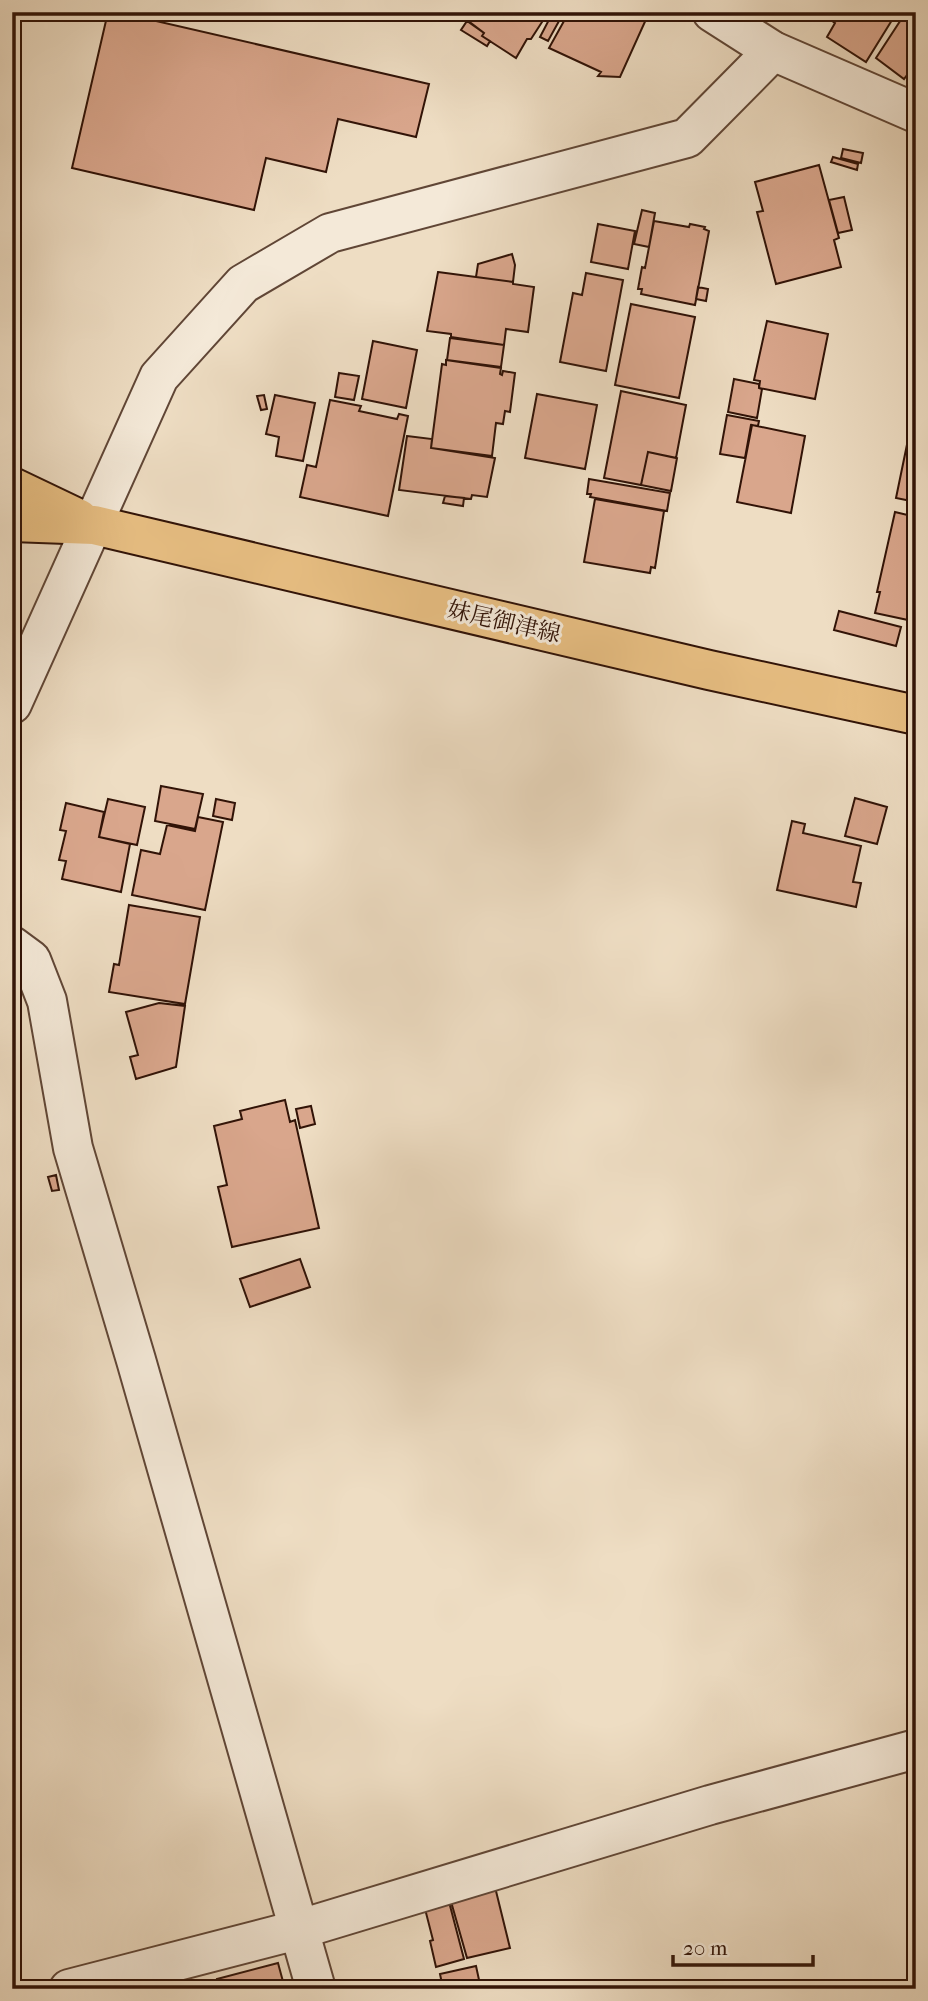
<svg xmlns="http://www.w3.org/2000/svg" width="928" height="2001" font-family="'IM FELL French Canon','Noto Serif JP',serif">
	<style>
		.building { fill: #d9a68c; stroke: #311307; stroke-width: 2 }
		.lines { fill: none; stroke-linecap: round; stroke-linejoin: round }
		.minor-casing { stroke: #604636; stroke-width: 42 }
		.tertiary-casing { stroke: #604636; stroke-width: 42 }
		.primary-casing { stroke: #311307; stroke-width: 42 }
		.minor { stroke: #f4e9d8; stroke-width: 38 }
		.tertiary { stroke: #f4e9d8; stroke-width: 38 }
		.primary { stroke: #e7be82; stroke-width: 38 }
		.labels { text-anchor: middle; dominant-baseline: central; stroke-width: 6; stroke-linejoin: round; paint-order: stroke }
		.street-label { font-size: 23px; fill: #311307; stroke: #f4e9d8 }
	</style>
	<rect width="100%" height="100%" fill="#eeddc3"/>
	<filter id="stains"><feTurbulence type="fractalNoise" baseFrequency=".00286" numOctaves="4"/><feColorMatrix values="0 0 0 0 .2 0 0 0 0 .09 0 0 0 0 .02 0 0 0 .5 -.17"/></filter>
	<radialGradient id="worn" r=".72"><stop offset=".6" stop-color="#630" stop-opacity="0"/><stop offset="1" stop-color="#630" stop-opacity=".3"/></radialGradient>
	<!-- building -->
	<path class="building" d="M108 12H117L429 84 416 137 338 119 326 172 266 158 254 210 72 168Z
		M472 12H545L542 17 544 19 531 39H527L516 58 482 36 484 33 467 20Z
		M553 12H564L548 41 540 37Z
		M569 12H641L648 15 620 77 598 76 601 72 549 48Z
		M828 12H897L866 62 827 37 835 23 825 16Z
		M906 12H916V63L904 79 876 58Z
		M467 21 484 33 482 36 490 41 487 46 461 30Z
		M843 149 863 153 861 163 841 158Z
		M833 157 858 164 857 170 831 162Z
		M819 165 839 238 834 240 841 267 776 284 757 212 763 211 755 182Z
		M844 197 852 230 838 233 829 200Z
		M642 210 655 213 649 247 634 244Z
		M654 221 689 227 690 224 705 227 704 229 709 231 695 305 641 294 642 289H638L642 267 645 268Z
		M598 224 635 231 628 269 591 262Z
		M512 254 515 265 513 282 476 277 478 264Z
		M438 272 513 282V284L534 287 528 332 506 329 504 345 451 337V334L427 331Z
		M586 273 623 280 606 371 560 362 573 293 582 295Z
		M698 287 708 289 706 301 696 299Z
		M631 304 695 317 679 398 615 385Z
		M767 321 828 334 815 399 759 388 760 381 754 380Z
		M450 338 504 345 501 367 447 360Z
		M373 341 417 350 406 408 362 399Z
		M446 360 501 368 500 374 502 375 503 371 515 373 510 412 505 411 503 424 496 423 492 456 431 448 442 364 446 365Z
		M339 373 359 376 354 400 335 397Z
		M734 379 759 384V388L762 389 757 418 728 412Z
		M621 391 686 405 676 458 648 452 641 485 604 478Z
		M537 394 597 405 585 469 525 458Z
		M264 395 267 409 261 410 257 396Z
		M275 395 315 403 303 461 276 456 279 437 266 434Z
		M330 400 361 406 359 411 397 419 399 414 408 416 388 516 300 497 307 465 316 467Z
		M727 415 759 421 758 426 751 425 745 458 720 454Z
		M752 425 805 436 791 513 737 502Z
		M910 430 916 431V502L896 498Z
		M407 436 432 439 431 448 495 458 487 497 472 495 471 499 399 490Z
		M648 452 677 458 671 491 641 485Z
		M589 479 670 493 667 511 590 497 591 494H587Z
		M445 496 464 498 463 506 443 503Z
		M595 499 664 511 655 568 651 567 650 573 584 562Z
		M895 512 916 517V608L911 607 908 620 875 613 880 592H877Z
		M839 611 901 627 896 646 834 630Z
		M161 786 203 794 195 829 155 821Z
		M855 798 887 807 877 844 845 836Z
		M108 799 145 807 137 845 99 837Z
		M216 799 235 803 232 820 213 816Z
		M66 803 104 812 99 837 130 844 121 892 62 879 66 861 59 860 66 831 60 830Z
		M198 817 223 822 205 910 132 895 141 850 160 854 167 825 195 831Z
		M792 821 805 824 803 833 861 846 853 882 861 883 856 907 777 890Z
		M129 905 200 917 185 1004 109 992 114 964 119 965Z
		M159 1003 185 1006 176 1067 136 1079 130 1057 138 1055 126 1012Z
		M285 1100 290 1122 295 1120 319 1228 232 1247 218 1187 227 1185 214 1126 242 1119 240 1111Z
		M311 1106 315 1124 300 1128 296 1109Z
		M56 1175 59 1190 52 1191 48 1177Z
		M300 1259 310 1287 250 1307 240 1279Z
		M495 1887 510 1948 467 1958 450 1898Z
		M448 1898 464 1959 436 1967 430 1941 433 1940 424 1905Z
		M278 1963 285 1989H219L217 1979Z
		M476 1966 481 1989H443L440 1974Z"/>
	<g class="lines">
		<!-- minor casing -->
		<g class="minor-casing">
			<path id="minor" d="M712 12 773 51 916 113
				M12 946 31 960 47 1001 73 1148 136 1360 316 1989
				M69 1989 297 1930 710 1805 916 1749"/>
		</g>
		<!-- tertiary casing -->
		<g class="tertiary-casing">
			<path id="tertiary" d="M12 704 159 377 243 284 330 233 687 138 773 51"/>
		</g>
		<!-- primary casing -->
		<g class="primary-casing">
			<path id="primary" d="M12 487 79 519
				M12 522 94 525 709 670 916 715"/>
		</g>
		<!-- minor -->
		<use href="#minor" class="minor"/>
		<!-- tertiary -->
		<use href="#tertiary" class="tertiary"/>
		<!-- primary -->
		<use href="#primary" class="primary"/>
	</g>
	<g class="labels">
		<!-- street labels -->
		<g class="street-label">
			<text transform="translate(504 622) rotate(13)">妹尾御津線</text>
		</g>
	</g>
	<!-- margin -->
	<rect width="928" height="2001" fill="none" stroke="#eeddc3" stroke-width="42"/>
	<rect x="14" y="14" width="900" height="1973" fill="none" stroke="#311307" stroke-width="3.5"/>
	<rect x="21" y="21" width="886" height="1959" fill="none" stroke="#311307" stroke-width="2"/>
	<!-- scale -->
	<path d="M673 1955v10h140v-10" fill="none" stroke="#311307" stroke-width="3.5"/>
	<text x="683" y="1955" font-size="21" fill="#311307" stroke="#f4e9d8" stroke-width="5" paint-order="stroke">20 m</text>
	<rect width="100%" height="100%" filter="url(#stains)"/>
	<rect width="100%" height="100%" fill="url(#worn)"/>
</svg>
